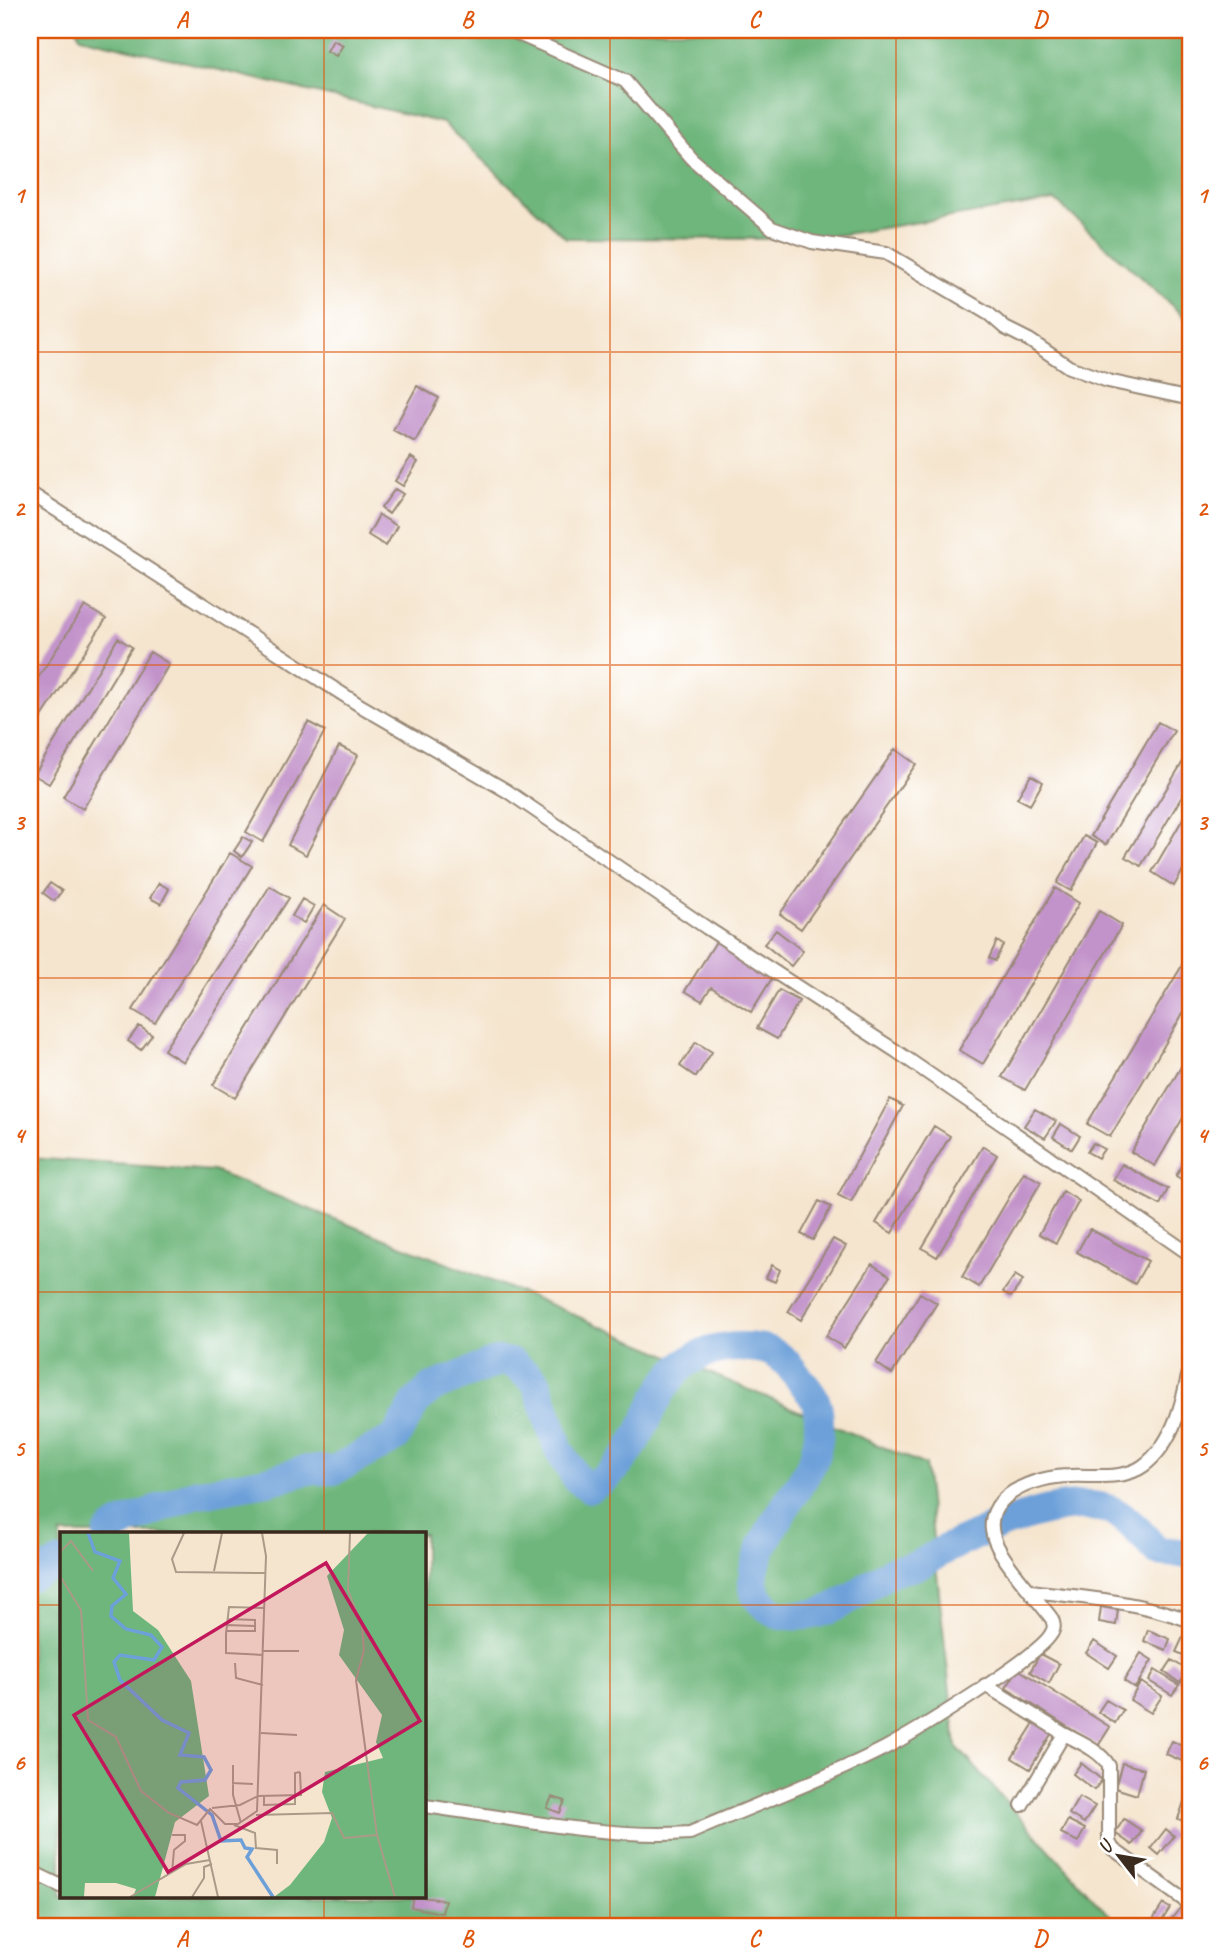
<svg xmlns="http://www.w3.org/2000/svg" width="1221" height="1957" font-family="Caveat,sans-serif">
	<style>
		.forest { fill: #6eb67b; stroke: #54704c; stroke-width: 2; fill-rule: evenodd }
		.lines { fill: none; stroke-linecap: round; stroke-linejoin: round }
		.river { stroke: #6da0d9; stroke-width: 30 }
		.building { fill: #c293ca }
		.minor-casing { stroke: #988876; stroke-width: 16 }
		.minor { stroke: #fff; stroke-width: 12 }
		.grid { fill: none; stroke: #df570d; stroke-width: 2; stroke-opacity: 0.55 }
		.inset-river { fill: none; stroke: #6da0d9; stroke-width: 3.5 }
		.inset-road { fill: none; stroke: #ab9a88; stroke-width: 2 }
		.view { fill: #c2185b; fill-opacity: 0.15; stroke: #c2185b; stroke-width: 3.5 }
		.inset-edge { fill: none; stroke: #3b2a1e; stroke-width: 3.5 }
		.neatline { fill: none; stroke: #df570d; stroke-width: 2.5 }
		.grid-label { font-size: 23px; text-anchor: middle; font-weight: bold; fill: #df570d }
	</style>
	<rect width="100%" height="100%" fill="#fff"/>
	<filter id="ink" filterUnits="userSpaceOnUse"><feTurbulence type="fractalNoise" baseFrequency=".0143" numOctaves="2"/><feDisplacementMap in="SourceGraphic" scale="14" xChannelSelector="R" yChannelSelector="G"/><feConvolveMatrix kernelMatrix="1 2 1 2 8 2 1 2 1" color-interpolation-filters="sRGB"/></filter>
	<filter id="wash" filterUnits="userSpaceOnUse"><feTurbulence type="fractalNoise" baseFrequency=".00686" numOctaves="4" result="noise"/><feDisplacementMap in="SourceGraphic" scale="28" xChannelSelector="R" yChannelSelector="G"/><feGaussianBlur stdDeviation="1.57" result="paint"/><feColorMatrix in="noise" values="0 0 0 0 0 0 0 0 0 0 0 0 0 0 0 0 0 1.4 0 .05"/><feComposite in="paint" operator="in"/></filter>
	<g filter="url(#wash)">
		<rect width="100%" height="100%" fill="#f5e5cf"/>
		<!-- forest -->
		<path class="forest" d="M77 30H1191V323L1055 200 814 239 566 238 443 123 80 37Z
			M30 1158 213 1171 537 1299 925 1465 956 1746 1100 1906 1124 1927H30ZM61 1534H424V1896H61Z"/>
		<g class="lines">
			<!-- river -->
			<path class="river" d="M108 1534 118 1526 194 1494 267 1481 307 1470H334L395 1438 416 1402 431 1388 498 1361 512 1363 536 1382 559 1450 576 1478 590 1488C665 1447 638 1348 742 1347 767 1347 780 1352 795 1373 811 1394 820 1398 819 1428 819 1438 816 1451 813 1460 800 1494 722 1576 767 1607 771 1610 775 1613 780 1614 831 1622 851 1595 890 1572 897 1568 907 1569 915 1566 926 1562 937 1553 948 1548 987 1529 1060 1497 1104 1508 1123 1512 1144 1536 1157 1551L1191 1554
				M30 1576 61 1563"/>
		</g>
		<g id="blocks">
			<!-- building -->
			<path class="building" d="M333 40 343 45 336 56 327 51Z
				M417 386 439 398 415 442 393 430Z
				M411 457 418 462 403 486 395 481Z
				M395 489 403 494 389 514 381 508Z
				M379 515 397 526 386 546 368 535Z
				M85 606 106 619 30 735V690Z
				M118 638 132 647 49 784 34 775Z
				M150 652 169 664 83 809 63 797Z
				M308 722 325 731 263 842 246 832Z
				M1158 722 1174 731 1106 845 1091 836Z
				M339 746 358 755 306 855 288 845Z
				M895 749 916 764 801 929 780 914Z
				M1187 755 1191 758V781L1141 866 1125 857Z
				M1031 775 1043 782 1030 805 1017 798Z
				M1191 805V856L1174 886 1152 872Z
				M1084 836 1097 843 1071 891 1057 883Z
				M243 837 252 842 242 857 234 851Z
				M230 853 252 866 155 1023 133 1010Z
				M50 883 62 891 54 901 43 893Z
				M159 883 169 889 161 904 150 898Z
				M270 886 289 898 183 1062 164 1050Z
				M1055 888 1079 903 983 1064 959 1050Z
				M302 899 314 906 304 923 292 916Z
				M324 905 345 919 235 1098 213 1085Z
				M1099 911 1122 925 1025 1090 1002 1077Z
				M776 930 803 951 791 966 764 944Z
				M717 940 774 975 751 1012 711 987 702 1001 685 991Z
				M997 941 1003 945 995 961 989 958Z
				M1183 964 1191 969V1000L1110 1137 1087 1124Z
				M779 990 799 1001 777 1039 757 1028Z
				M139 1026 152 1035 141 1050 128 1041Z
				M696 1042 712 1052 696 1077 680 1066Z
				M1191 1050V1104L1155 1166 1131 1152Z
				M890 1099 903 1106 851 1202 838 1195Z
				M1035 1109 1056 1121 1045 1138 1024 1126Z
				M1061 1124 1080 1136 1072 1149 1053 1137Z
				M934 1126 950 1136 892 1233 876 1223Z
				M1093 1143 1104 1149 1098 1158 1087 1152Z
				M983 1146 997 1155 937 1257 922 1248Z
				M1191 1151V1185L1176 1176Z
				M1122 1164 1168 1189 1160 1205 1113 1180Z
				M1024 1172 1041 1182 979 1287 962 1277Z
				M1063 1191 1079 1201 1056 1243 1039 1234Z
				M819 1201 831 1207 813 1240 801 1234Z
				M1090 1229 1148 1261 1135 1284 1077 1252Z
				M833 1239 846 1246 801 1320 788 1312Z
				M872 1264 890 1276 844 1348 826 1336Z
				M772 1265 780 1270 775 1282 766 1278Z
				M1015 1275 1023 1280 1011 1297 1003 1292Z
				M920 1293 937 1303 892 1374 876 1363Z
				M1101 1607 1118 1610 1116 1625 1099 1622Z
				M1148 1630 1170 1639 1166 1650 1144 1641Z
				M1183 1637 1191 1640V1658L1176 1652Z
				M1094 1641 1117 1656 1109 1668 1086 1653Z
				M1141 1653 1152 1660 1135 1688 1124 1681Z
				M1040 1654 1059 1664 1049 1683 1030 1672Z
				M1172 1660 1188 1671 1180 1683 1164 1672Z
				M1018 1669 1110 1727 1098 1746 1006 1688Z
				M1155 1670 1179 1685 1172 1695 1149 1681Z
				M1141 1682 1162 1696 1151 1713 1130 1700Z
				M1106 1700 1123 1710 1115 1723 1098 1712Z
				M1036 1720 1053 1731 1030 1769 1012 1758Z
				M1172 1741 1191 1750V1765L1166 1754Z
				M1081 1763 1102 1780 1094 1790 1073 1774Z
				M1122 1763 1144 1769 1137 1795 1115 1788Z
				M1186 1796 1191 1798V1824L1178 1819Z
				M552 1797 565 1801 560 1813 547 1808Z
				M1079 1797 1095 1806 1084 1823 1069 1814Z
				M1124 1819 1142 1831 1132 1845 1115 1833Z
				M1068 1820 1085 1829 1078 1842 1061 1833Z
				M1166 1829 1174 1836 1159 1855 1151 1848Z
				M413 1896 445 1900 442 1913 411 1907Z
				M1163 1904 1170 1908 1158 1927H1148Z
				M1180 1908 1187 1913 1176 1927H1165Z"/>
		</g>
	</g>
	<g filter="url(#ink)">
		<use href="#blocks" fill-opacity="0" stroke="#988876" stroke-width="2"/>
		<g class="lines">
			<!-- minor casing -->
			<g class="minor-casing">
				<path id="minor" d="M509 30 625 81 691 158 772 228 812 242 886 253 989 314 1005 328 1029 340 1069 367 1108 381 1191 399
					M30 493 361 706 507 791 707 928 896 1051 1191 1255
					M1030 1591C1084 1597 1140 1602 1191 1621
					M985 1685 1064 1734
					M1022 1805 1064 1734C1079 1742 1101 1751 1109 1766V1842L1113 1849 1191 1905
					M424 1806C511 1817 601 1839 690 1833 754 1805 823 1780 885 1748 914 1733 1039 1656 1051 1634 1055 1628 1054 1625 1052 1619 1037 1598 1004 1564 995 1541 977 1496 1037 1476 1070 1476 1093 1475 1124 1480 1143 1466 1175 1443 1184 1397 1191 1361
					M30 1871 61 1886"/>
			</g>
			<!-- minor -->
			<use href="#minor" class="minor"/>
		</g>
	</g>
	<!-- grid -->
	<path class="grid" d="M324 30V1534M610 30V1927M896 30V1927M30 352H1191M30 665H1191M30 978H1191M30 1292H1191M30 1605H61M424 1605H1191M324 1896V1927"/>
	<!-- overview -->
	<g transform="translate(60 1532)">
		<rect width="366" height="366" fill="#f5e5cf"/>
		<path d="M0 1H69L73 79 98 98 131 149 149 264 115 290 95 365H73L76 357 56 351H25L24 365H0ZM308 1H366V365H214L230 353 264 310 272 286 262 260 265 240 323 226 316 210 322 183 279 123 284 98 267 44Z" fill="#6eb67b"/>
		<path class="inset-river" d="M28 1 35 20 60 29 53 46 66 62 52 74 51 84 66 97 91 103 102 115 94 128 60 123 54 130 60 148 102 188 129 201 120 223 144 225 151 238 145 248 121 250 118 256 152 283 161 309 181 308 185 316 192 317 187 325 213 365"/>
		<path class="inset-road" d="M124 1 112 27 116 40 205 41M0 20 11 9 33 39M154 39 162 1M0 44 21 78 28 188 56 205 81 259 109 281 137 293 150 277 165 292H178L197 279 206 24 202 1M166 93 195 94M166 99H195V88L168 87M203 119H239M203 123 166 121V102L169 75 205 76M175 131 176 146 203 153M201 201 237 203M173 233V263L181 291M172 251 193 252M204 264V273L235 272V241L240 240M152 276 180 273 198 264 241 263 240 240M196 283 272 281 284 306 317 303 296 148 304 118 302 94 288 58 290 1M141 289 158 365M174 293 195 301 196 316 217 318V332M317 303 335 365M112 341 114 318 125 309V303H112M70 365 126 332 150 328M132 365 144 346V335L152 332"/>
		<path class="view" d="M266 31 360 189 108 340 14 183Z"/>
		<rect width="366" height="366" class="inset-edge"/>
	</g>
	<!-- margin -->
	<rect width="1221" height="1957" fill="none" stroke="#fff" stroke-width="77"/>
	<!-- north arrow -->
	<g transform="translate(1119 1856) rotate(301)" stroke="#ffffff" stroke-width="5" paint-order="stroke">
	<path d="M0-5L12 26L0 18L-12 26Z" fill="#3b2a1e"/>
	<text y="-10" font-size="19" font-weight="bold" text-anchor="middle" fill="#3b2a1e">U</text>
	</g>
	<rect x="38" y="38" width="1144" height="1880" class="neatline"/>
	<g class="grid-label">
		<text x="182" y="27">A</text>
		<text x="467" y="27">B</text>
		<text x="754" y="27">C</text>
		<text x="1040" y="27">D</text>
		<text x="19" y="203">1</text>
		<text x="1202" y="203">1</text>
		<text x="19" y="516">2</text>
		<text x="1202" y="516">2</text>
		<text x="19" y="830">3</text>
		<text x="1202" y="830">3</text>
		<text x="19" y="1143">4</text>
		<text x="1202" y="1143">4</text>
		<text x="19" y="1456">5</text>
		<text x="1202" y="1456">5</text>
		<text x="19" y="1770">6</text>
		<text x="1202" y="1770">6</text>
		<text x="182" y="1946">A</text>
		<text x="467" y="1946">B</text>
		<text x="754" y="1946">C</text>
		<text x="1040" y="1946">D</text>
	</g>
</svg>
